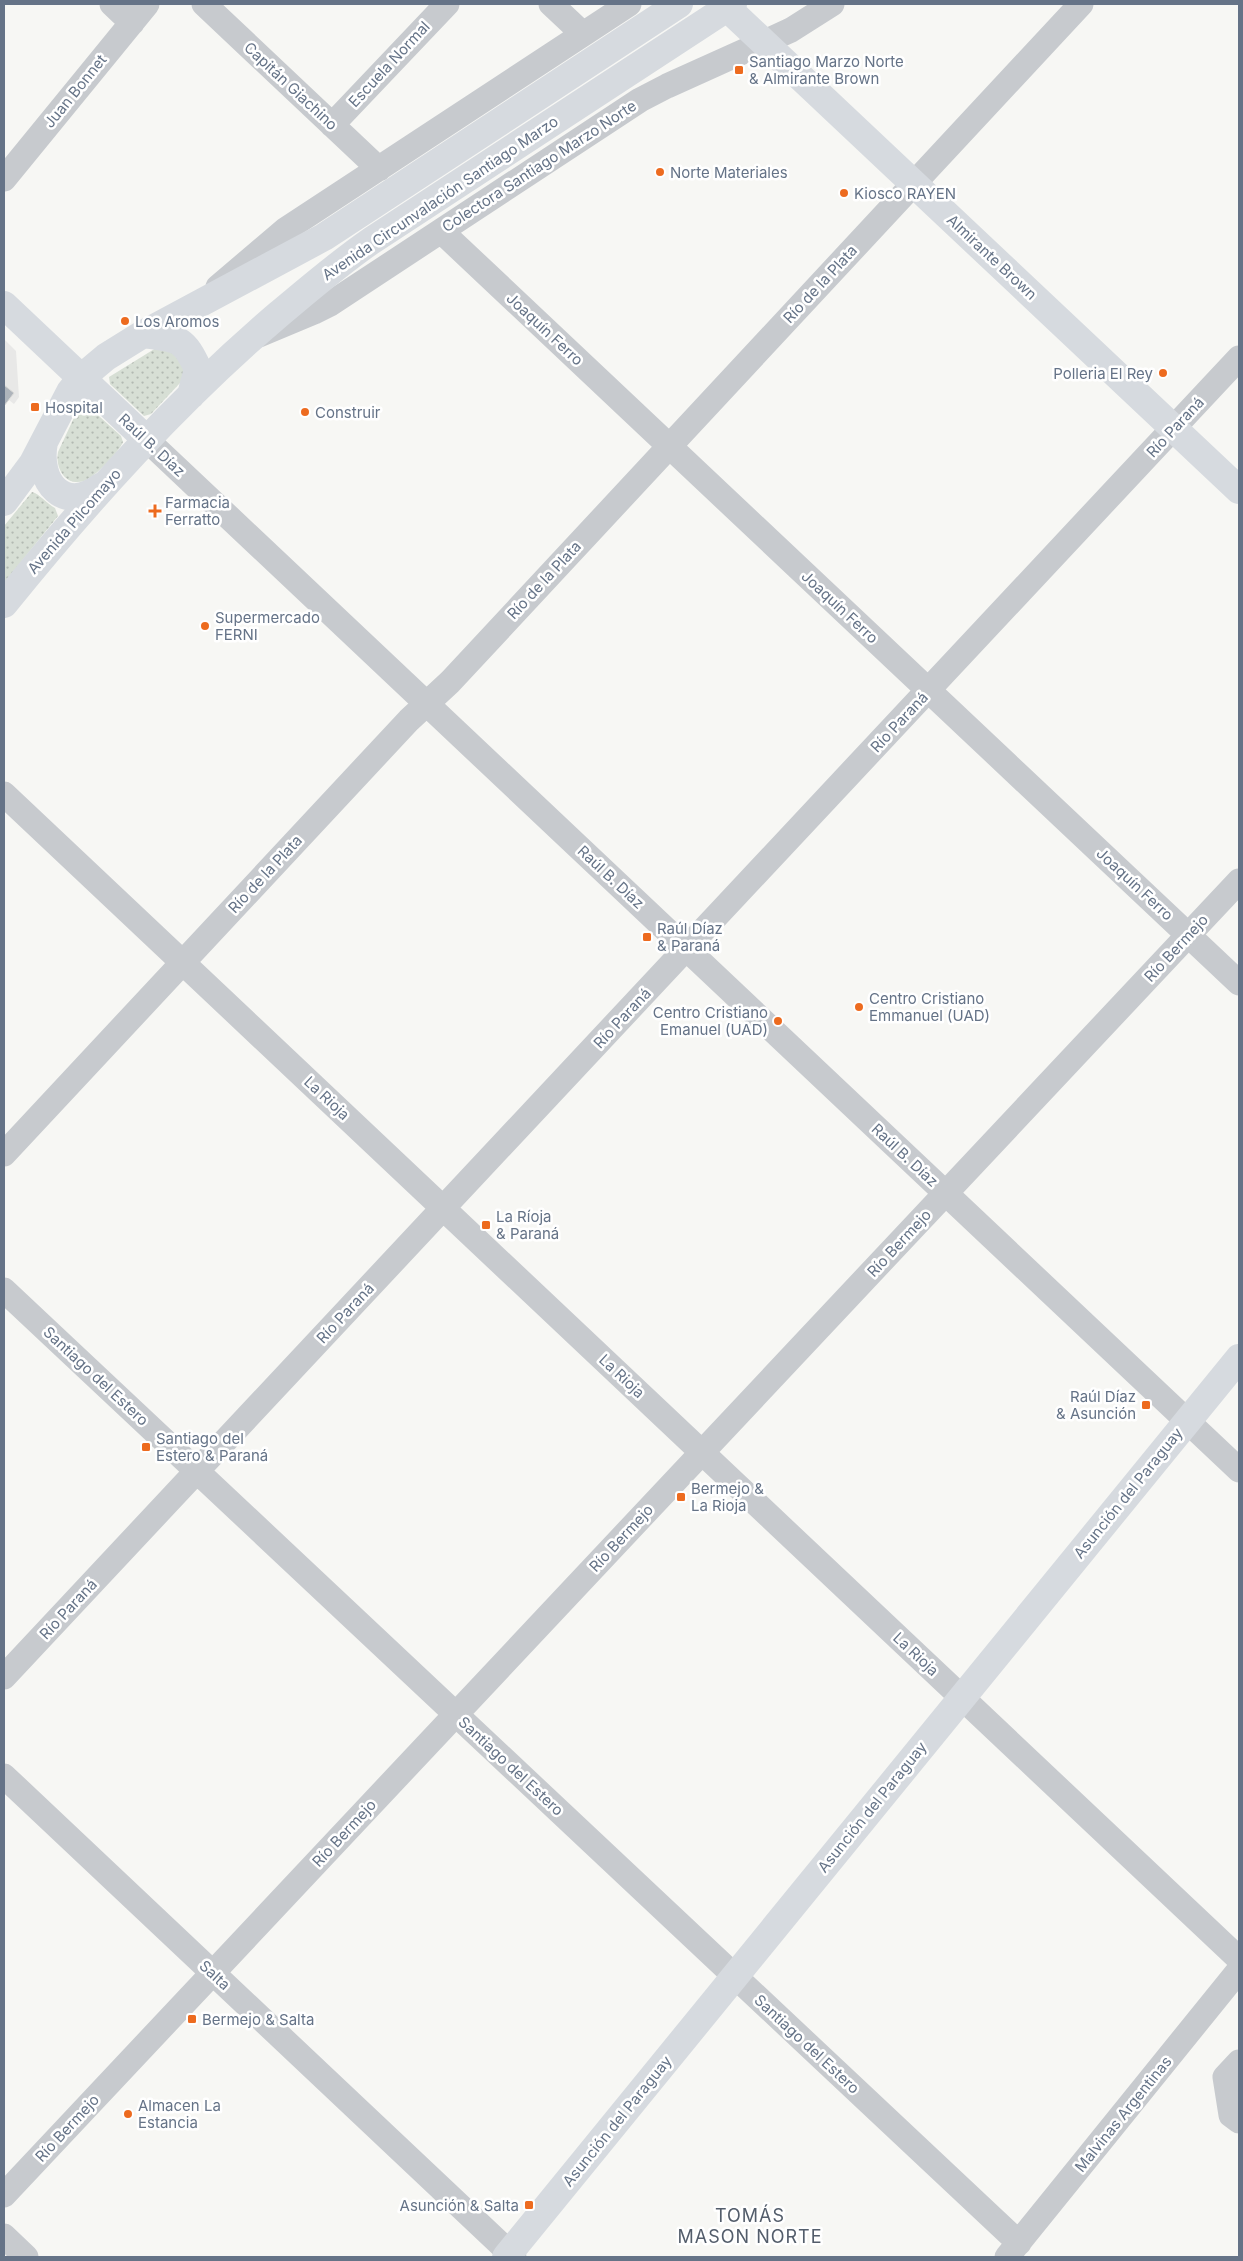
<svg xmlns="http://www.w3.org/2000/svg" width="1243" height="2261" font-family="Inter,sans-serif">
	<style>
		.built { fill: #e8e8e7 }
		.grass { fill: url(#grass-dots) }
		.building { fill: #aeb4bb; stroke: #d9d9d6 }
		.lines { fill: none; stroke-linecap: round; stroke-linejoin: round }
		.minor { stroke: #c7cace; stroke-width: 25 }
		.major { stroke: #d6dadf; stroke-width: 28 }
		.poi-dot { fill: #ed6b1f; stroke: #fff; stroke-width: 2 }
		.labels { text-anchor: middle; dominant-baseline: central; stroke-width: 5; stroke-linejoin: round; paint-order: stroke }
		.poi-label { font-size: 15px; fill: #657387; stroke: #fff; text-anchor: start }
		.street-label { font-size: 15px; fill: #657387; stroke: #fff }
		.quarter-label { font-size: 18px; letter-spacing: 1px; fill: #535d6b; stroke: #fff }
	</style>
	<defs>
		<pattern id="grass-dots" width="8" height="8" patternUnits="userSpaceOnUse" patternTransform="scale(1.25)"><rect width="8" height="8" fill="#d7dfd5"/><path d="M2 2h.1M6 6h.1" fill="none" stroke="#b2b9b2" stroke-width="1.8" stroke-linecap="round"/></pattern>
	</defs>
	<rect width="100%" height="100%" fill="#f7f7f4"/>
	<!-- built -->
	<path class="built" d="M4 339 16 351 19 397 14 404 9 400 14 393 4 385Z"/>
	<!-- grass -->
	<path class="grass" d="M166 347 186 365 181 382 151 414 144 416 110 384 109 377 156 348Z
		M83 404 89 407 121 436 123 442C119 452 94 478 84 481 65 487 55 467 58 452L79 407Z
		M32 492C40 494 47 504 55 508L58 516 4 583V526Z"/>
	<!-- building -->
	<path class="building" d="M4 385 14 393 4 406Z"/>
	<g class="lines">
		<!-- minor -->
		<path class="minor" d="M112 4 132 23
			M204 4 379 169
			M551 4 583 34
			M332 125 447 4
			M4 179 147 4
			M441 231 1239 983
			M218 287 285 230 629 4
			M259 335 314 312 330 304 640 100 667 86 791 30 832 4
			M147 440 1239 1470
			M4 794 1239 1959
			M4 1154 409 720 450 682 1081 4
			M4 1290 1019 2243
			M4 1677 1239 358
			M4 1776 514 2257
			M1239 2062 1225 2077 1231 2115 1239 2121
			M4 2195 1239 881
			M4 2236 26 2257
			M1007 2257 1239 1970"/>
		<!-- major -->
		<path class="major" d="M723 4 1239 490
			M4 305 147 440
			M143 334C177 339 183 336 198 369L191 395
			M44 442C36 482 64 515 102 486
			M4 502 33 463 70 392 81 378 106 357 143 334 324 237 679 4
			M4 604C88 500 177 401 279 314 309 289 339 263 371 241L733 4
			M506 2257 1239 1358"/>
	</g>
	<!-- markers -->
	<g class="poi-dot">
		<rect x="734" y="65" width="10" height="10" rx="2.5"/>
		<circle cx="660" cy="172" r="5"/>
		<circle cx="844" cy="193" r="5"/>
		<circle cx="125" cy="321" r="5"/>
		<circle cx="1163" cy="373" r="5"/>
		<rect x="30" y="402" width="10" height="10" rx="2.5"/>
		<circle cx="305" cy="412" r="5"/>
		<path d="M152.5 503.5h5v5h5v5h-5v5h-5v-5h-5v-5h5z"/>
		<circle cx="205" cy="626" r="5"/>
		<rect x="642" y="932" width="10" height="10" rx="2.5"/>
		<circle cx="859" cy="1007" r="5"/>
		<circle cx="778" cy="1021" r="5"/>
		<rect x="481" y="1220" width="10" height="10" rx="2.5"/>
		<rect x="1141" y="1400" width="10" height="10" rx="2.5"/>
		<rect x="141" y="1442" width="10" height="10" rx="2.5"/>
		<rect x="676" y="1492" width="10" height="10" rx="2.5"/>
		<rect x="187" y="2014" width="10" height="10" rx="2.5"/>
		<circle cx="128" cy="2114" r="5"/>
		<rect x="524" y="2200" width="10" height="10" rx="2.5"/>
	</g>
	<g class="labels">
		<!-- poi labels -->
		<g class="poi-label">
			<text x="749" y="61">Santiago Marzo Norte<tspan x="749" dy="17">&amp; Almirante Brown</tspan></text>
			<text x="670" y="172">Norte Materiales</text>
			<text x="854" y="193">Kiosco RAYEN</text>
			<text x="135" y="321">Los Aromos</text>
			<text x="1153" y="373" text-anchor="end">Polleria El Rey</text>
			<text x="45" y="407">Hospital</text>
			<text x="315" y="412">Construir</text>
			<text x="165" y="502">Farmacia<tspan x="165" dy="17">Ferratto</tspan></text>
			<text x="215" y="617">Supermercado<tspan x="215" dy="17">FERNI</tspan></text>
			<text x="657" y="928">Raúl Díaz<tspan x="657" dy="17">&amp; Paraná</tspan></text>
			<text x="869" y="998">Centro Cristiano<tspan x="869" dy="17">Emmanuel (UAD)</tspan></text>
			<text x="768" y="1012" text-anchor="end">Centro Cristiano<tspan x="768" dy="17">Emanuel (UAD)</tspan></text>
			<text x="496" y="1216">La Ríoja<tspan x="496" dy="17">&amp; Paraná</tspan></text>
			<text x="1136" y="1396" text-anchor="end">Raúl Díaz<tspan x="1136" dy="17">&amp; Asunción</tspan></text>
			<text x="156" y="1438">Santiago del<tspan x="156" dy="17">Estero &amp; Paraná</tspan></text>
			<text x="691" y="1488">Bermejo &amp;<tspan x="691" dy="17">La Rioja</tspan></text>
			<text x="202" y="2019">Bermejo &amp; Salta</text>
			<text x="138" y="2105">Almacen La<tspan x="138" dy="17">Estancia</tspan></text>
			<text x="519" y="2205" text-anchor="end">Asunción &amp; Salta</text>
		</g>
		<!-- street labels -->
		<g class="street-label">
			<text transform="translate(389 64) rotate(-47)">Escuela Normal</text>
			<text transform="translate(291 86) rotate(43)">Capitán Giachino</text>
			<text transform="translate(75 91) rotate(-51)">Juan Bonnet</text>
			<text transform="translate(539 166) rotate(-33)">Colectora Santiago Marzo Norte</text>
			<text transform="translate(440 198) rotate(-34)">Avenida Circunvalación Santiago Marzo</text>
			<text transform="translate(992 257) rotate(43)">Almirante Brown</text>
			<text transform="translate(820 284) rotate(-47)">Río de la Plata</text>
			<text transform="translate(545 329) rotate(43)">Joaquín Ferro</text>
			<text transform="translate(1175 427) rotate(-47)">Río Paraná</text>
			<text transform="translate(152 445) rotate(43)">Raúl B. Díaz</text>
			<text transform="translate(74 521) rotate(-49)">Avenida Pilcomayo</text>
			<text transform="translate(544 580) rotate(-47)">Río de la Plata</text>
			<text transform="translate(840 607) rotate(43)">Joaquín Ferro</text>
			<text transform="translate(899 722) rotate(-47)">Río Paraná</text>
			<text transform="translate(265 874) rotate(-47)">Río de la Plata</text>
			<text transform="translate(611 877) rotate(43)">Raúl B. Díaz</text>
			<text transform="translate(1135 884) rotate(43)">Joaquín Ferro</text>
			<text transform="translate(1176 948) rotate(-47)">Río Bermejo</text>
			<text transform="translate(622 1018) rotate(-47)">Río Paraná</text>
			<text transform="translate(327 1098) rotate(43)">La Rioja</text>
			<text transform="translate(905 1155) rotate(43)">Raúl B. Díaz</text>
			<text transform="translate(899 1243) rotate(-47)">Río Bermejo</text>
			<text transform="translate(345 1313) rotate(-47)">Río Paraná</text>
			<text transform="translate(96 1376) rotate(43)">Santiago del Estero</text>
			<text transform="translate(622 1376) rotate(43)">La Rioja</text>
			<text transform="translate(1128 1493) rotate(-51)">Asunción del Paraguay</text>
			<text transform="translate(621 1538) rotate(-47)">Río Bermejo</text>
			<text transform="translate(68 1609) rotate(-47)">Río Paraná</text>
			<text transform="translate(916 1654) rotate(43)">La Rioja</text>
			<text transform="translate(511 1766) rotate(43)">Santiago del Estero</text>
			<text transform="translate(872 1807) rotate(-51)">Asunción del Paraguay</text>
			<text transform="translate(344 1833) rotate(-47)">Río Bermejo</text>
			<text transform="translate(215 1975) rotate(43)">Salta</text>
			<text transform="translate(807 2044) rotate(43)">Santiago del Estero</text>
			<text transform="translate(1123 2114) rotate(-51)">Malvinas Argentinas</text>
			<text transform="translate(617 2121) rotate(-51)">Asunción del Paraguay</text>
			<text transform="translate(67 2128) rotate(-47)">Río Bermejo</text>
		</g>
		<!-- quarter labels -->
		<g class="quarter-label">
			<text x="750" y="2215">TOMÁS<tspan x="750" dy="21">MASON NORTE</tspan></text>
		</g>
	</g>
	<!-- border -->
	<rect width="1243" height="2261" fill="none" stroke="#657387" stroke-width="10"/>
</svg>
